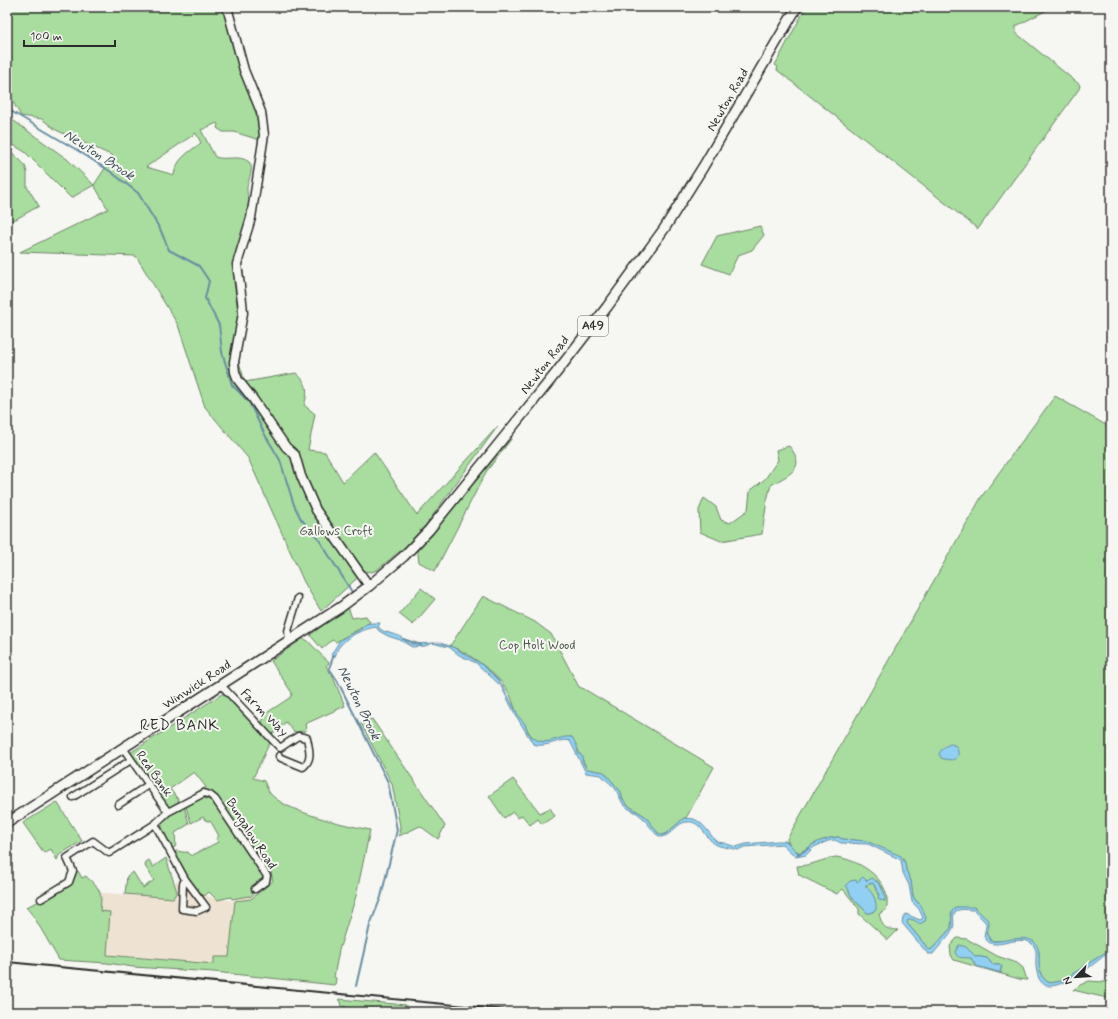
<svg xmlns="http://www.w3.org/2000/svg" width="1118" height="1019" font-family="Mynerve,sans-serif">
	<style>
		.built { fill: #eee2d3 }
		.green { fill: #a9dd9f; stroke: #6a8465; fill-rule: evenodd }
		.water { fill: #91d0f2; stroke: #688ea2 }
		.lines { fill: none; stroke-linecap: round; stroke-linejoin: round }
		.stream { stroke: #688ea2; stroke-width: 2 }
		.street-casing { stroke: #2b2b2b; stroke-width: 9 }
		.secondary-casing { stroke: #2b2b2b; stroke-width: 11 }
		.primary-casing { stroke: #2b2b2b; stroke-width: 12 }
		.street { stroke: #f6f6f2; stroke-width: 6 }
		.secondary { stroke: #f6f6f2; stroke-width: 8 }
		.primary { stroke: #f6f6f2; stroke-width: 9 }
		.rail { stroke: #2b2b2b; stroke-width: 2 }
		.labels { text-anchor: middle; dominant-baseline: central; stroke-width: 4; stroke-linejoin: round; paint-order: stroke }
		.shield { fill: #f6f6f2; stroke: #686867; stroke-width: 1 }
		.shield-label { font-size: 12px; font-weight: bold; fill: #2b2b2b }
		.street-label { font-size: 13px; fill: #2b2b2b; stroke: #f6f6f2 }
		.park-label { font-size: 13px; fill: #4a5848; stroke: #f6f6f2 }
		.water-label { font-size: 14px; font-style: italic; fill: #44545d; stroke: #f6f6f2 }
		.quarter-label { font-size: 15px; letter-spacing: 1px; fill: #2b2b2b; stroke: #f6f6f2 }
	</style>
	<rect width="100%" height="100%" fill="#f6f6f2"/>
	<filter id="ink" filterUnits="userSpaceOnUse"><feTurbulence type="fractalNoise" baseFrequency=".025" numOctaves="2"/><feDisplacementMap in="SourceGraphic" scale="8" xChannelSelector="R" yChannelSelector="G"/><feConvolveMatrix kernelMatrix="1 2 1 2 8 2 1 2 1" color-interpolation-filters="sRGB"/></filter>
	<g filter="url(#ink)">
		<!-- built -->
		<path class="built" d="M190 873 209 897 235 901V893L340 904 225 965 56 950 80 891 173 898 177 892 174 883Z"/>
		<!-- green -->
		<path class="green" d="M7 7H190L192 9 198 7H224L258 108 263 141 234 132H223L217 128 218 125 217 123 201 130 215 157C226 161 240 154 249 162 255 168 248 180 247 187 247 190 247 193 248 197H252L251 205 248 206 247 216 234 282 240 326 235 349 245 382 296 373C307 382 309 391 304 405L315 414 308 450 325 452 343 482 374 452 417 515 498 426 417 537 377 570 372 572 365 571 321 611 304 582 248 458 205 407 178 325 136 256 20 252 108 209 94 185 71 198 25 152 7 141V116L67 159 94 185 113 156 56 130 42 119 21 116 13 102 7 75ZM196 133 201 143C189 152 176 159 174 175L146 167Z
			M806 7H1053L1016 26V33L1080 85 1079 89 978 229 777 70 778 67 775 65Z
			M7 151 15 155 25 165 27 173V187L39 206 16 219 8 221 7 220Z
			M760 226 764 235 752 250 738 255 729 274 702 264 717 236Z
			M1055 396 1111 428V950L1106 952 1062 981 1050 983C1037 977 1039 964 1039 952L1029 940 991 941 986 933 989 925 976 908 956 907 951 914 952 920 951 928 932 949 928 950 926 946 907 923 908 920C913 918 919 922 925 921L921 905 916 901 913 896 911 881 906 870 905 863 903 859 866 841 842 839 838 837 830 838 820 841 812 845 802 853C795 852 789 845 787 839L982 496Z
			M510 436 512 438 486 472 435 571 419 562 417 547 456 504Z
			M789 446C808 469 789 474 771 485L767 500 762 534 721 541 700 532 699 510 704 498 716 507 721 520 730 523 748 510 750 491 765 479 778 460 776 450Z
			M421 588 435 599 413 625 399 614Z
			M483 596 535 622 551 634 579 687 584 689 714 767 686 818H684L666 834 662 835 658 833 645 816 627 805 622 798 621 792 604 772 587 769 572 737C561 737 550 744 539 741 531 738 529 732 525 726 523 722 520 720 518 716 514 707 512 696 506 688 494 671 469 653 450 646Z
			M348 607 352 618 366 616 370 622C359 630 347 635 336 642L332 640 322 649 310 635Z
			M302 639H304L308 641 329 663 326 666 333 677 345 706 305 724 306 731 294 732 286 722 270 736 261 725 265 714 291 697 292 693 271 661Z
			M222 694H224L270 742 253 778 264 781C266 785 267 789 269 792 283 812 346 825 370 830L356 896 339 950 334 977 336 978 335 985 214 972 133 967 107 963 59 960 34 917 26 907 40 901 71 881 68 876 78 871 82 878 86 876C89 880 91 880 93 883 103 892 101 899 100 911L110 912 107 955 214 964V957H229L235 901 251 899 273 881 271 872 215 795 207 791 184 802 183 800 206 787 194 772 170 789 180 802 170 807 168 806 130 753Z
			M372 719 445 826 438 839 420 826 399 836 400 826 392 784 361 723Z
			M513 779 540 813 550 808 555 816 542 824 538 819 530 825 522 815 518 818 513 812 504 818 489 796Z
			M199 798H203L214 801 234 823 271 879 250 897 249 896 232 899 231 897 217 900 209 892 204 896 200 892 199 893 173 856 176 851C180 851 183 853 188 852L191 856 218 842 216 838 219 836 211 822 205 820 203 817 191 823 185 804Z
			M57 802 82 841 59 855 57 860 51 849 44 853 23 823Z
			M184 806 189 824 175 833C176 837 175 840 176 844L175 847 172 848C168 845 168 841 166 837 165 833 163 831 162 827 160 815 175 810 184 806Z
			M836 857C861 860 894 882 886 910L879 914C883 928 884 929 898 930L888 940 859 914V909L843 889 837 894 799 875 797 866C811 866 823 859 836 857ZM867 881H877L882 887 885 901 880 899 873 883 868 884 866 887C875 895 873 901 873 912L867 913C861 905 850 900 849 889L857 882Z
			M166 858 177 892 173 898 125 894 127 876 133 872 143 888 154 880 145 866 146 862 149 860 153 867Z
			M957 938 967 939 997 956 1017 963 1023 968 1027 980 1019 979 954 960 951 955 950 946ZM968 949 975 956 987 958 992 964H999L1002 966 1000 973 975 963 971 958 968 957Z
			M1089 981 1104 982 1111 981V999L1073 990 1080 985Z
			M339 999 406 1005 405 1012H348L349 1008 342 1006 341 1002Z"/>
		<!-- water -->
		<path class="water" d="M372 623H380L378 627 383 631 399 636 410 644 440 643 453 647 483 665 498 680 505 690 519 717 525 724 527 731 531 736 537 740 543 742 550 741 565 737H572L577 746 578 753 582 756 583 763 587 769 604 772 621 792 622 798 627 805 645 816 658 833 662 835 666 834 684 818C687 819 692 818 694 819 704 823 710 835 717 842L724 843 736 847 746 844 778 841H786L798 853H802L812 845 820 841 830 838 838 837 842 839 866 841 901 856 905 863 906 870 911 881 913 896 916 901 921 905 926 918 925 921 920 924C917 922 913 918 908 920L907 923 926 946 928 950 932 949 951 928 952 911 956 907H974L989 921V925L986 933 991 941C1003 943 1027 932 1036 944 1044 956 1032 975 1050 983L1062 981 1106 952 1111 950V954L1104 956 1082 973 1077 974 1076 976C1058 986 1039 996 1036 966 1035 958 1039 949 1031 943 1016 933 992 955 984 936L986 926V923L974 910C970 910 958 908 955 912 952 916 955 923 953 928 949 937 939 946 933 954H928L902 923 903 918 906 914 920 920 923 918 919 909 912 902 909 885 903 873 901 860 868 844 841 843 835 840 828 841 814 847 806 855 796 857 782 844 744 847 738 850C732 848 719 847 715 844 705 838 701 820 687 822 677 822 672 836 661 837L656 834 643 818 637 813 629 809 623 804 615 788 601 775 586 773 570 741C560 737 547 749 533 744L515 714 501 686 476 663 459 655 449 647 440 645 433 643 425 646 412 647 400 640 388 636 379 631 376 627C363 629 347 636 339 647 336 650 337 654 334 658L331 655 340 640 351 634 360 630 366 624Z
			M951 744 956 746C963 760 952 762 941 758L939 754C941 749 946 745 951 744Z
			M863 877 867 881 872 878C880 883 886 892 885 901L879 900 878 898 879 895 873 883 866 885V887C873 892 877 901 876 910L870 913H867C863 907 856 903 852 897 849 893 849 889 846 885L850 881 856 880 857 882Z
			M959 945 966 947 975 956 987 958 992 964H999L1002 966 1000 971 1002 973 976 966 971 958C965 957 957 960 955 952Z"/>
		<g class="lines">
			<!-- stream -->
			<path class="stream" d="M7 104 9 110 77 150 111 172 138 193 160 229 169 250 199 266 209 281 205 298 219 325 222 352 232 385 249 402 264 433 280 460 294 505 301 519 318 538 352 592
				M403 639 421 645
				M334 655 329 668 337 680 388 782 397 830 381 897 370 925 356 986
				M798 854 809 848
				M341 1012 345 1007"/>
			<!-- street casing -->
			<g class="street-casing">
				<path id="street" d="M289 641 288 631 298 598
					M221 685 280 748 298 736 307 738C309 749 313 759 303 767L281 758 279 756
					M123 748 168 812
					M73 797 131 760
					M118 805 148 785
					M155 824 185 879 206 907 197 911 182 909 183 884 185 879
					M41 899 69 882 73 871 67 858 93 841 109 853 155 824 168 812 204 793 210 795 215 799 267 876 266 881 255 889"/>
			</g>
			<!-- secondary casing -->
			<g class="secondary-casing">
				<path id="secondary" d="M227 7 244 70 261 112 264 135 251 218 237 264 242 301 243 313 234 362 235 372 238 380 253 399 286 447 295 455 301 476 316 510 369 586"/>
			</g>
			<!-- primary casing -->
			<g class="primary-casing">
				<path id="primary" d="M7 823 341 607 369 586 404 556 429 530 556 373 607 307 664 229 703 167 797 7"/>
			</g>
			<!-- street -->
			<use href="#street" class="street"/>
			<!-- secondary -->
			<use href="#secondary" class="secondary"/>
			<!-- primary -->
			<use href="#primary" class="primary"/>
			<!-- rail -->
			<path class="rail" d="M7 962 528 1012"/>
		</g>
	</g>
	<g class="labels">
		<!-- shield labels -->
		<rect class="shield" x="578" y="316" width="30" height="20" rx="3"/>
		<g class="shield-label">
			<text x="593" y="326">A49</text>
		</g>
		<!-- street labels -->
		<g class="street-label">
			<text transform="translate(728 100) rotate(-60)">Newton Road</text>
			<text transform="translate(545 365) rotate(-52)">Newton Road</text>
			<text transform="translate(197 685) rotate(-33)">Winwick Road</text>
			<text transform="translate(264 713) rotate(45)">Farm Way</text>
			<text transform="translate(154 774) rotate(54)">Red Bank</text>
			<text transform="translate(251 834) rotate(57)">Bungalow Road</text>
		</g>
		<!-- park labels -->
		<g class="park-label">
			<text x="336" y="531">Gallows Croft</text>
			<text x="537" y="645">Cop Holt Wood</text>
		</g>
		<!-- water labels -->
		<g class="water-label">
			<text transform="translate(99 155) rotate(33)">Newton Brook</text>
			<text transform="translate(359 703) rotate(64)">Newton Brook</text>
		</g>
		<!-- quarter labels -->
		<g class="quarter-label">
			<text x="180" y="726">RED BANK</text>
		</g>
	</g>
	<!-- margin -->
	<rect width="1118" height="1019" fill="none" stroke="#f6f6f2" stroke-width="24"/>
	<rect x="12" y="12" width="1094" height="995" fill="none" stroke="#2b2b2b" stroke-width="1.5" filter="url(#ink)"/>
	<!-- north arrow -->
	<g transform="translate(1076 977) rotate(245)" stroke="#f6f6f2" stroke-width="3" paint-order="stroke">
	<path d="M0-3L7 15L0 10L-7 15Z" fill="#2b2b2b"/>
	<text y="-6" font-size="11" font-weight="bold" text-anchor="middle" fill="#2b2b2b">N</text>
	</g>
	<!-- scale -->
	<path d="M24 40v6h91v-6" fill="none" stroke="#2b2b2b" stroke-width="2"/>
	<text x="30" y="40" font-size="12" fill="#2b2b2b" stroke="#f6f6f2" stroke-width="3" paint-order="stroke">100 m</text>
</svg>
